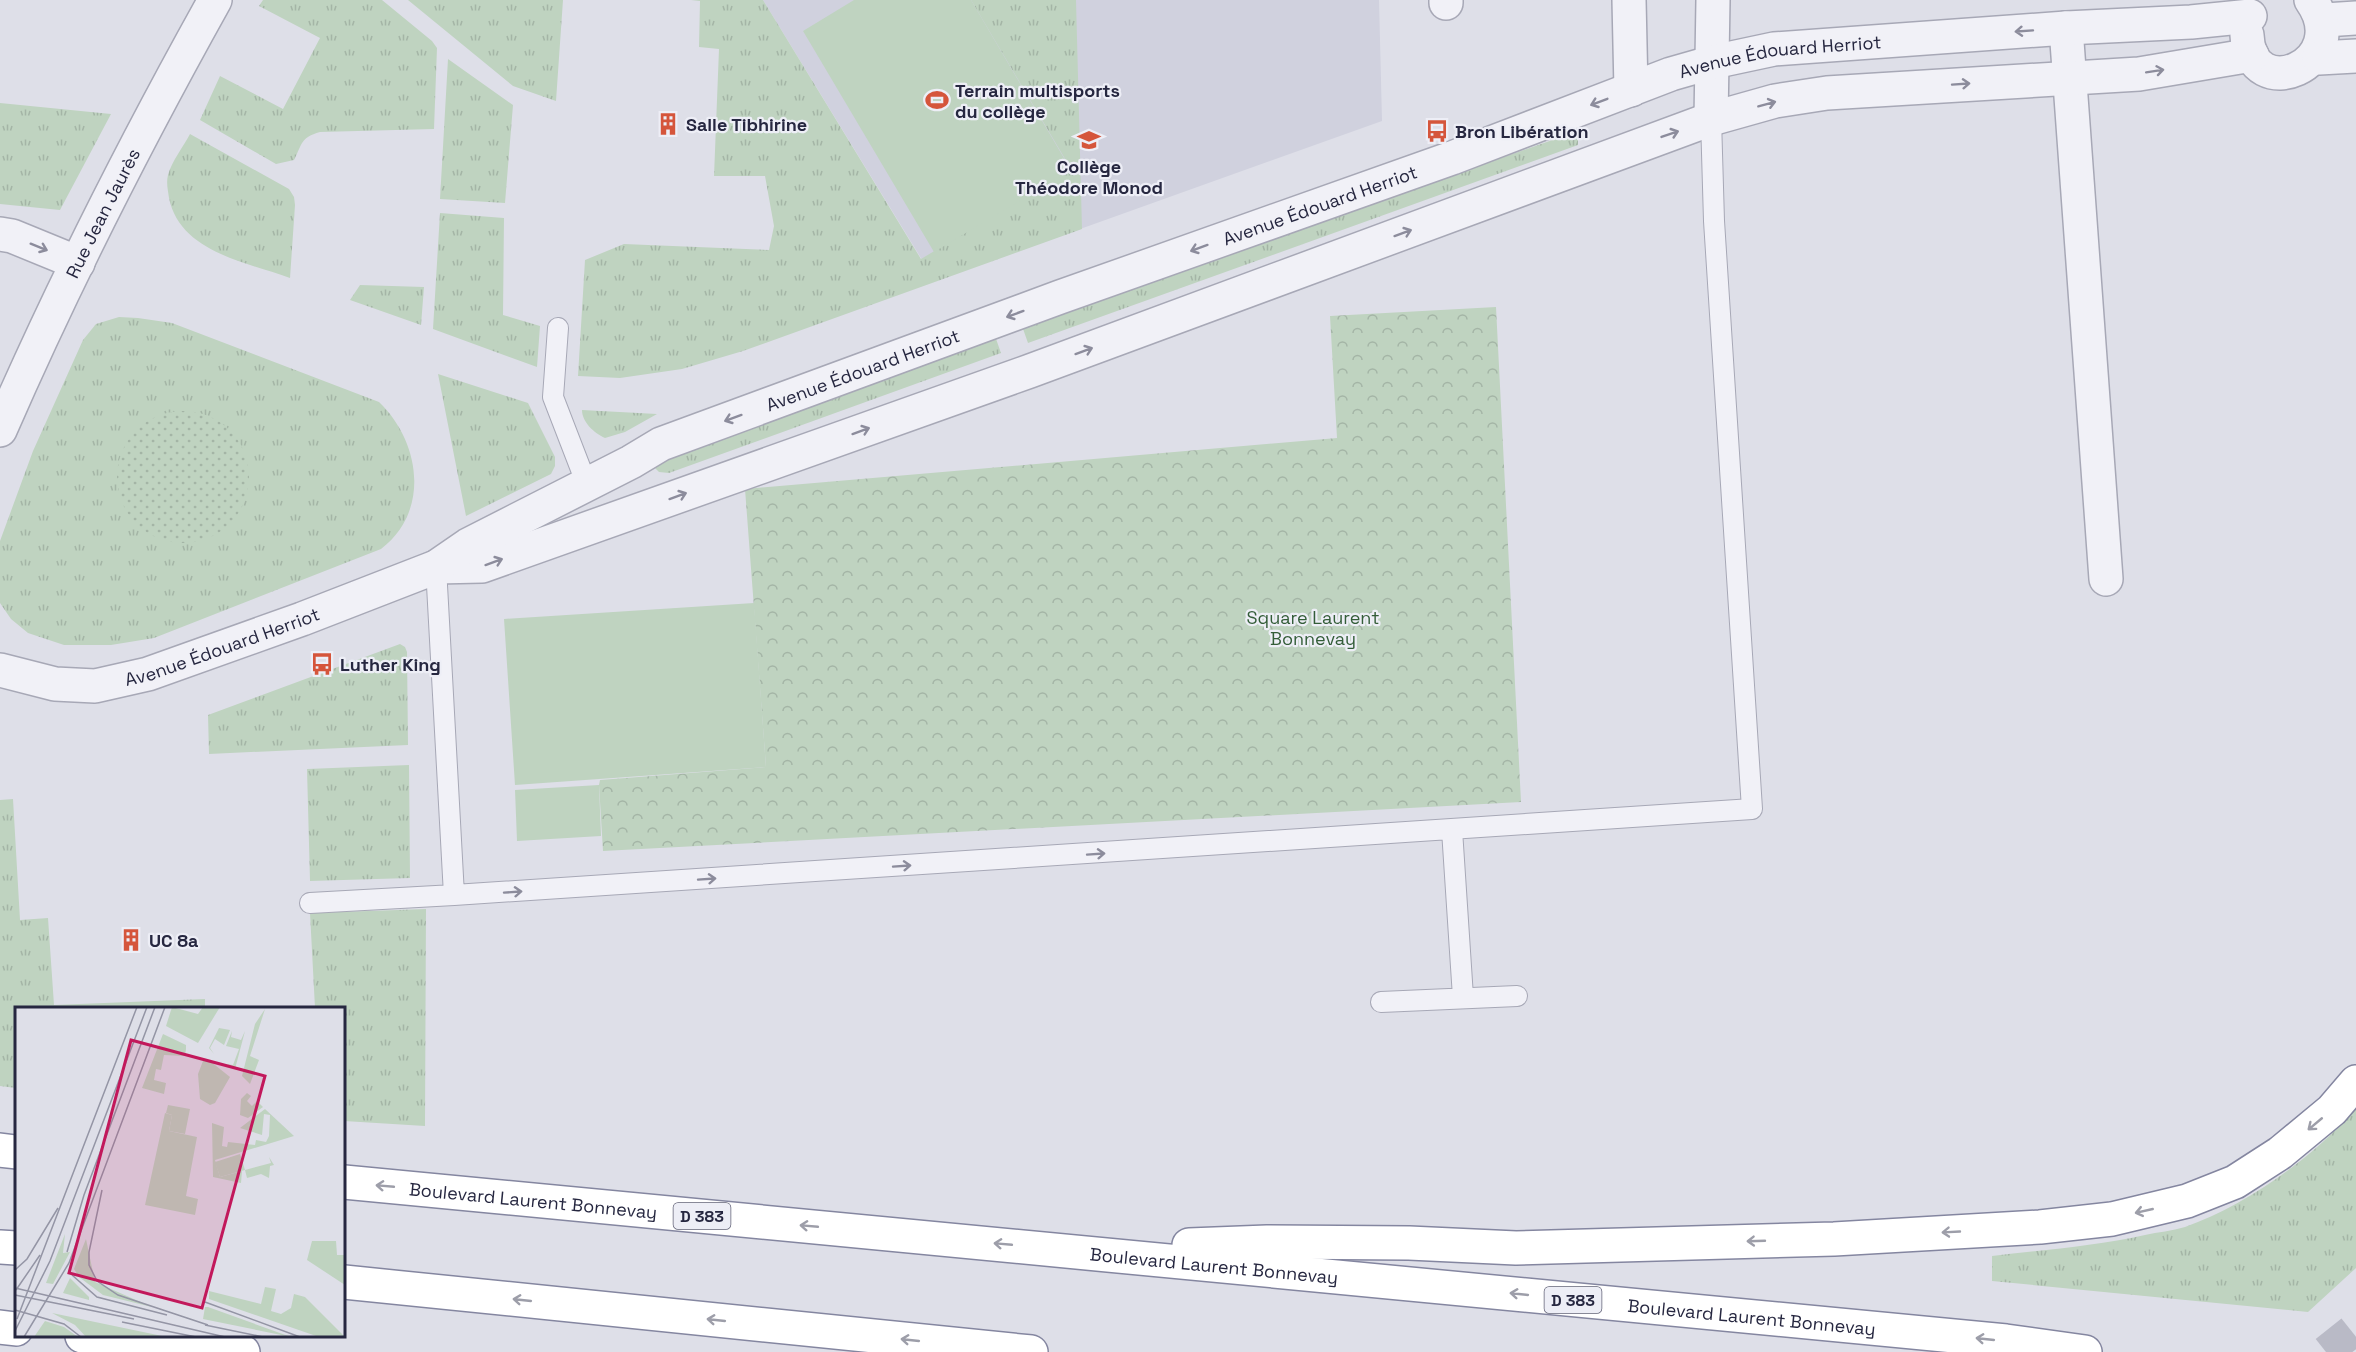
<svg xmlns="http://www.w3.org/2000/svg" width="2356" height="1352" font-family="'Space Grotesk',sans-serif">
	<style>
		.built { fill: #d0d1de }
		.grass { fill: url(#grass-tufts) }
		.forest { fill: url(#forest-crowns) }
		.garden { fill: url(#garden-dots) }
		.pitch { fill: #bfd3c0 }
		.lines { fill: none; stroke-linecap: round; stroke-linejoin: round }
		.trunk-tunnel { stroke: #b9bac6; stroke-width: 33; stroke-dasharray: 33 16; stroke-linecap: butt }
		.service-casing { stroke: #a7a8b6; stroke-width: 22 }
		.minor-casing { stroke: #a7a8b6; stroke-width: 36 }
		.tertiary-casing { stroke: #a7a8b6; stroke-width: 36 }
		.trunk-casing { stroke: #8486a0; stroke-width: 36 }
		.service { stroke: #f1f1f7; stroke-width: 20 }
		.minor { stroke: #f1f1f7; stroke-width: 33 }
		.tertiary { stroke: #f1f1f7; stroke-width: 33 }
		.trunk { stroke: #fff; stroke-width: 33 }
		.oneway { stroke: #8c8c9c }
		.oneway2 { stroke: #9d9ea9 }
		.labels { text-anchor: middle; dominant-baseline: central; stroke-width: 4.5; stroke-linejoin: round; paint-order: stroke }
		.shield { fill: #edeef6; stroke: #626377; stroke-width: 1.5 }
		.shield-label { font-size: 16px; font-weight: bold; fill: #262740 }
		.street-label { font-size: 18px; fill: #262740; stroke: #edeef6 }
		.poi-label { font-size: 18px; font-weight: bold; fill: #262740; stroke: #edeef6; text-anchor: start }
		.park-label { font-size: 18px; fill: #335d38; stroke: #edeef6 }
		.inset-road { fill: none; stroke: #9495a5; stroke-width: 1.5 }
		.view { fill: #c2185b; fill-opacity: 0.15; stroke: #c2185b; stroke-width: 3 }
		.inset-edge { fill: none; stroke: #262740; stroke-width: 3 }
	</style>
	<defs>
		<pattern id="grass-tufts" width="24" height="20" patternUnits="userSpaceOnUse" patternTransform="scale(1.5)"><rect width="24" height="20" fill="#bfd3c0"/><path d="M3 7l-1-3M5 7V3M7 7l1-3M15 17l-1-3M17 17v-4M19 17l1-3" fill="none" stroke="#a4b5a6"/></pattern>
		<pattern id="forest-crowns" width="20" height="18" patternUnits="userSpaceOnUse" patternTransform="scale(1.5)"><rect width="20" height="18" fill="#bfd3c0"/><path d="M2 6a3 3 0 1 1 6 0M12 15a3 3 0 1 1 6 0" fill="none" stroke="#a4b5a6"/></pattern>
		<pattern id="garden-dots" width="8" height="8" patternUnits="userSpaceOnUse" patternTransform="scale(1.5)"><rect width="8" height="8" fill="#bfd3c0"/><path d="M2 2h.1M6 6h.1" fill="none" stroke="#a4b5a6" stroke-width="1.8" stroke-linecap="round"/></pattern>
	</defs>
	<rect width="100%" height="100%" fill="#dedfe8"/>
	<!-- built -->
	<path class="built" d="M763 0H1379L1382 121 935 281Z"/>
	<!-- grass -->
	<path class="grass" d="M263 0H382L432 41 437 48 434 129 320 132C300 138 303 143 294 160L276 164 200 120 220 76 283 109 320 38 259 6Z
		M408 0H563L556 101 513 86Z
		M691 0H763L921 259 1071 169 971 0H1076L1082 229 743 351 682 369 620 378 578 376 585 260 624 244 769 250 774 226 765 176H714L719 49 699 47 700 1Z
		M448 59 513 105 505 203 440 199Z
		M0 103 111 114 60 210 0 204Z
		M1578 131V145L1028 343 1022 326Z
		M190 134 289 189 294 197 295 205 290 278C246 262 180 252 169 198 168 190 166 183 168 175 172 161 183 147 190 134Z
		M440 213 504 218 503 315 540 326 537 367 433 329Z
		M360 285 424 287 421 325 350 300Z
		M119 317 138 318 172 323 379 402C420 441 431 511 381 549L154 638 111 645H64L28 633 11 619 0 603V541L33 451 83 340 96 324Z
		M995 336 1001 353 669 473 659 472 655 468V461Z
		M438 374 528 403 555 457V466L551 474 466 516Z
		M582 410 657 414 625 432 605 438C594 433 582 422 582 410Z
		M400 644 405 647 407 652 408 745 209 754 208 715Z
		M409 765 410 878 310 881 307 769Z
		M13 799 20 920 48 918 54 1005 205 999V1008H16V1088L0 1086V800Z
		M426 909 425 1126 344 1121V1008H315L310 913Z
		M2356 1109V1268L2308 1312 1992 1281V1256C2043 1250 2095 1246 2145 1235 2158 1232 2172 1231 2185 1227 2246 1206 2313 1157 2356 1109Z"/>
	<!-- forest -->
	<path class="forest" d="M1496 307 1521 802 603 851 599 785 600 780 766 767 745 489 1337 438 1330 316Z"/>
	<!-- garden -->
	<path class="garden" d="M117 477a66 66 0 1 1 132 0a66 66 0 1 1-132 0Z"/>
	<!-- pitch -->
	<path class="pitch" d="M854 0H971L1071 170 934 252 803 31Z
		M754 603 766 767 515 785 504 619Z
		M599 785 601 836 517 841 515 790Z"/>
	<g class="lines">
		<!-- trunk-tunnel -->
		<path class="trunk-tunnel" d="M2326 1352 2356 1328"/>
		<!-- service casing -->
		<g class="service-casing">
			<path id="service" d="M558 328 553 397 587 485
				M1452 830 1463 997
				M454 895 1752 809 1714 221 1711 119
				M310 903 454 895 436 567
				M1381 1002 1517 996"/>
		</g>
		<!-- minor casing -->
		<g class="minor-casing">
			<g id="minor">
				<path d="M1446 0V3"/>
				<path d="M1629 0 1631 90"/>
				<path d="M2066 28 2106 579"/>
				<path d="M1711 119 1713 0"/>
				<path d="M0 234 12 236 78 263"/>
				<path id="s1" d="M0 430C64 283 137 140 215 0"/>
			</g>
		</g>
		<!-- tertiary casing -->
		<g class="tertiary-casing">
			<g id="tertiary">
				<path d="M2325 20 2356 18"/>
				<path d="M2247 35C2250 108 2356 64 2311 0"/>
				<path d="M2319 58 2356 56"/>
				<path d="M436 567 482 566 1030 371 1711 119 1775 101 1827 93 2139 74 2252 55"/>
				<path id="s2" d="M0 670 55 684 95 686 148 674 302 619 436 567 468 545 631 462 661 444 1060 297 1452 158 1671 74 1713 62 1774 49 2066 28 2191 22 2250 16"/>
			</g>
		</g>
		<!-- trunk casing -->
		<g class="trunk-casing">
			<g id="trunk">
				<path d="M0 1150 16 1152"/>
				<path id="s3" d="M344 1182 2006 1341 2085 1352"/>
				<path d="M1189 1245 1267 1242 1409 1243 1516 1248 1834 1239 2040 1227 2112 1219 2187 1201 2235 1182 2280 1153 2332 1110 2356 1082"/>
				<path d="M0 1247 16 1248"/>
				<path d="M344 1282 1031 1352"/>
				<path d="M0 1327 16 1329"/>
				<path d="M82 1336 243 1352"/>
			</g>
		</g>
		<!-- service -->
		<use href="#service" class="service"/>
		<!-- minor -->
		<use href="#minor" class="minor"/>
		<!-- tertiary -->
		<use href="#tertiary" class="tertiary"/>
		<!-- trunk -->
		<use href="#trunk" class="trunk"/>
	</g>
	<!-- one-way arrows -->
	<defs><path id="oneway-shaft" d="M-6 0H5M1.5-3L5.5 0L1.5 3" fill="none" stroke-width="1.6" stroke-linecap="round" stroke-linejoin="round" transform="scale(1.5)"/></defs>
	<g class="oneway">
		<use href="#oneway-shaft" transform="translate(2024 31) rotate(176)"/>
		<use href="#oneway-shaft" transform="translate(2155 71) rotate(-9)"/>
		<use href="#oneway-shaft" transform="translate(1961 84) rotate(-4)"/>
		<use href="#oneway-shaft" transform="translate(1599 102) rotate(159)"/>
		<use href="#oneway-shaft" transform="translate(1767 104) rotate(-15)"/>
		<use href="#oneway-shaft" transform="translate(1670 134) rotate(-19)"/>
		<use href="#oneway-shaft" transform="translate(1403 233) rotate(-20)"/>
		<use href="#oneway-shaft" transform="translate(39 247) rotate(22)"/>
		<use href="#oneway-shaft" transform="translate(1199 248) rotate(160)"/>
		<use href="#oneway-shaft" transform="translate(1015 314) rotate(160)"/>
		<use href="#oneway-shaft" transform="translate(1084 351) rotate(-20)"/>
		<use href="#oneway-shaft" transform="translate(733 418) rotate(160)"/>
		<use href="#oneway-shaft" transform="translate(861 431) rotate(-20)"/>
		<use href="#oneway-shaft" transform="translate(678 496) rotate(-20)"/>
		<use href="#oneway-shaft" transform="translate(494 562) rotate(-20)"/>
		<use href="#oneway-shaft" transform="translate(1096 854) rotate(-4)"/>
		<use href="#oneway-shaft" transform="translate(902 866) rotate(-4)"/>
		<use href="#oneway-shaft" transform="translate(707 879) rotate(-4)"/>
		<use href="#oneway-shaft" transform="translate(513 892) rotate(-4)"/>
	</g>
	<g class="oneway2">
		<use href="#oneway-shaft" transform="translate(2315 1124) rotate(140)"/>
		<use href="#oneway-shaft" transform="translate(385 1186) rotate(-175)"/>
		<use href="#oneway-shaft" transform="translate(2144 1211) rotate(167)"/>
		<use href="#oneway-shaft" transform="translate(809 1226) rotate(-175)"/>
		<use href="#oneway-shaft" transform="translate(1951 1232) rotate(177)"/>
		<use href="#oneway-shaft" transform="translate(1756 1241) rotate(178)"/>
		<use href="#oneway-shaft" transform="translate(1003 1244) rotate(-175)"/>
		<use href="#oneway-shaft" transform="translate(1519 1294) rotate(-174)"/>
		<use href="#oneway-shaft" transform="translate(522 1300) rotate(-174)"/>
		<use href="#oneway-shaft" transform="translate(716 1320) rotate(-174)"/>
		<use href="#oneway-shaft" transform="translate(1985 1339) rotate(-174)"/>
		<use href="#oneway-shaft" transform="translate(910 1340) rotate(-174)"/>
	</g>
	<!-- icons -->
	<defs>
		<g id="stadium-bare" transform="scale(1.8)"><path d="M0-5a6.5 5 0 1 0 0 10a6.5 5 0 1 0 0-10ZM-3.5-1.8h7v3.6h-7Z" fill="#d5553b" stroke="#edeef6" stroke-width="2.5" paint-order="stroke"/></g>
		<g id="building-bare" transform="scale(1.8)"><path d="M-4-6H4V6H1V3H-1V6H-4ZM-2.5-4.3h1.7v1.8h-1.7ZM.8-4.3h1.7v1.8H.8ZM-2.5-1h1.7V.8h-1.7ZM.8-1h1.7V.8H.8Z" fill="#d5553b" stroke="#edeef6" stroke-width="2.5" paint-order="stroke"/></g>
		<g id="bus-bare" transform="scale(1.8)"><path d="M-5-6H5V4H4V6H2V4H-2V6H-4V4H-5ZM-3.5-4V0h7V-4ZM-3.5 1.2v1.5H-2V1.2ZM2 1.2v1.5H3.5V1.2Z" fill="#d5553b" stroke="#edeef6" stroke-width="2.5" paint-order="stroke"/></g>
		<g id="school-bare" transform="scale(1.8)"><path d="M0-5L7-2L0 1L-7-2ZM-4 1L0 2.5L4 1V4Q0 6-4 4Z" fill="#d5553b" stroke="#edeef6" stroke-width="2.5" paint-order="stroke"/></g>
	</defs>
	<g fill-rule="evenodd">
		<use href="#stadium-bare" x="937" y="100"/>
		<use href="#building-bare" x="668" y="124"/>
		<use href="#bus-bare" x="1437" y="131"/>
		<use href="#school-bare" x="1089" y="140"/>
		<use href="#bus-bare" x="322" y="664"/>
		<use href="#building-bare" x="131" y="940"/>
	</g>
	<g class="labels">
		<!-- shield labels -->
		<g class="shield">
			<rect x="673.5" y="1203" width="57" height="26" rx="4.5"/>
			<rect x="1544.5" y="1287" width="57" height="26" rx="4.5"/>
		</g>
		<g class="shield-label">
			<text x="702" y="1216">D 383</text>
			<text x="1573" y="1300">D 383</text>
		</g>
		<!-- street labels -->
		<g class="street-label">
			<text stroke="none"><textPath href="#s2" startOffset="1902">Avenue Édouard Herriot</textPath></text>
			<text stroke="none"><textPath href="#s2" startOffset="1416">Avenue Édouard Herriot</textPath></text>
			<text stroke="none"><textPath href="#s1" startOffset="240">Rue Jean Jaurès</textPath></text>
			<text stroke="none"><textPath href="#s2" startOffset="930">Avenue Édouard Herriot</textPath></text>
			<text stroke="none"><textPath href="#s2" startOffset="230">Avenue Édouard Herriot</textPath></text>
			<text stroke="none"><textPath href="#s3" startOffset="190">Boulevard Laurent Bonnevay</textPath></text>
			<text stroke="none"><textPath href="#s3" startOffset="874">Boulevard Laurent Bonnevay</textPath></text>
			<text stroke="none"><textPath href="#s3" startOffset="1414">Boulevard Laurent Bonnevay</textPath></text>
		</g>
		<!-- poi labels -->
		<g class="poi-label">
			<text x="955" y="90">Terrain multisports<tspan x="955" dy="21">du collège</tspan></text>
			<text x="686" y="124">Salle Tibhirine</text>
			<text x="1455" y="131">Bron Libération</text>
			<text x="1089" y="166" text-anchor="middle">Collège<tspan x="1089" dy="21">Théodore Monod</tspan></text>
			<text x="340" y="664">Luther King</text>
			<text x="149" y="940">UC 8a</text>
		</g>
		<!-- park labels -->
		<g class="park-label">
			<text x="1313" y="617">Square Laurent<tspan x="1313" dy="21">Bonnevay</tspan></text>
		</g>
	</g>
	<!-- overview -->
	<g transform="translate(15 1007)">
		<rect width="330" height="330" fill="#dedfe8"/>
		<path d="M157 0 183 7 188 0H205L183 36 151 19ZM250 2 235 49 244 53 235 77 227 69 240 17ZM204 21 215 23 209 38 200 32 195 41 199 47 194 41ZM217 24 216 30 226 33 230 24 220 62 212 57 218 58 224 42 211 39ZM148 27 171 38V42L170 49 149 48 146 63 141 62 139 73 151 76 149 87 127 81ZM188 54H195L215 70 200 96 195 98 185 92 183 67ZM232 86 236 89 232 94 237 99 242 94 248 100 233 111 225 108 226 92ZM250 102 279 129 200 153 205 170 227 164 226 176 198 170 197 116 209 120 207 139 212 140 213 135 240 138 241 133 251 135 254 129 255 108 249 107 247 128 225 121ZM254 150 259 158 255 159 254 171 246 167 232 171 230 163 256 156ZM50 227 48 246 55 245 38 277 31 276ZM71 232 80 275 137 300 88 288 64 270 59 262ZM55 271 74 290V293L48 286ZM250 280 261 282 256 304 266 307 276 301 279 287 290 290 330 330H304L194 292V284L246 297ZM190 300H193L276 330 188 312ZM37 306 152 330H71L60 318ZM30 314 49 320 63 330H19Z" fill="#bfd3c0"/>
		<path d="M150 106 157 108 154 124 182 130 171 189 183 192 180 208 130 198ZM297 234H321L322 248H330V278L292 253Z" fill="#bfd3c0"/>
		<path d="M153 98 175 102 170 127 154 124 157 108 151 106ZM225 147 230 163 205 170 200 155Z" fill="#bfd3c0"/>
		<path class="inset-road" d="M87 183 74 245V258L82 274 103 288 193 318M52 245 69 188 140 0M0 263 12 252 43 201M57 268 82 290 152 308M0 281 210 330M1 283 25 248M0 288 119 312M190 295 285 330M0 303 49 317 66 330M2 312 122 0M107 315 181 330M190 318 248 330M0 324 35 254 132 0M9 330 54 256 150 0"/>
		<path class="view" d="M116 33 250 69 187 301 54 266Z"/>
		<rect width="330" height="330" class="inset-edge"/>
	</g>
</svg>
